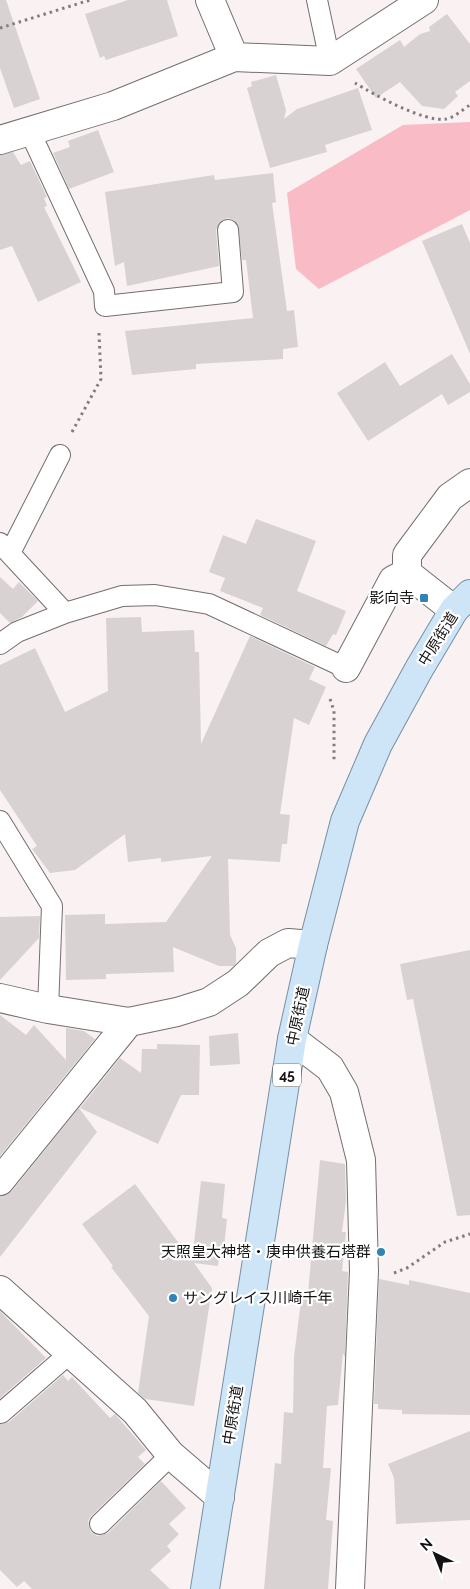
<svg xmlns="http://www.w3.org/2000/svg" width="470" height="1589" font-family="Raleway,'Noto Sans JP',sans-serif">
	<style>
		.green { fill: #f9bbc6 }
		.building { fill: #d9d2d3 }
		.lines { fill: none; stroke-linecap: round; stroke-linejoin: round }
		.lane-casing { stroke: #746e6f; stroke-width: 22 }
		.street-casing { stroke: #746e6f; stroke-width: 30 }
		.primary-casing { stroke: #7690a3; stroke-width: 30 }
		.path { stroke: #827c7d; stroke-width: 3; stroke-dasharray: 2.5 4; stroke-linecap: butt }
		.lane { stroke: #fff; stroke-width: 20 }
		.street { stroke: #fff; stroke-width: 28 }
		.primary { stroke: #cde5f6; stroke-width: 28 }
		.poi-dot { fill: #3084b4; stroke: #fff; stroke-width: 2 }
		.labels { text-anchor: middle; dominant-baseline: central; stroke-width: 4.5; stroke-linejoin: round; paint-order: stroke }
		.shield { fill: #fff; stroke: #5b595a; stroke-width: 1 }
		.shield-label { font-size: 14px; font-weight: bold; fill: #151213 }
		.poi-label { font-size: 15px; fill: #151213; stroke: #fff; text-anchor: end }
		.street-label { font-size: 15px; fill: #151213; stroke: #fff }
	</style>
	<rect width="100%" height="100%" fill="#f9f1f2"/>
	<!-- green -->
	<path class="green" d="M470 122V210L319 289 296 269 287 193 403 125Z"/>
	<!-- building -->
	<path class="building" d="M0 0H6L40 99 14 108 0 68Z
		M128 0H167L178 36 106 60 104 56 100 58 85 14Z
		M447 14 470 44V81L455 92 458 96 444 109 422 106 400 82 376 98 356 69 400 40 404 47 420 34 430 31 429 27Z
		M276 75 286 110 284 119 297 109 358 88 372 130 325 145 327 152 270 168 247 88 252 86 251 82Z
		M98 130 114 172 69 189 53 153 70 147 68 141Z
		M13 152 21 165 30 161 47 197 44 198 47 206 44 207 81 282 38 302 12 246 0 250V155Z
		M273 173 276 202 272 203 287 311 294 310 298 347 283 349V359L196 364V369L132 375 125 331 253 318 246 260H242L238 224 234 220 227 218 221 221 216 230 219 266 127 286 124 262 115 266 105 192 214 175 215 180Z
		M462 224 470 243V354L422 241Z
		M452 354 470 384V392L448 405 442 394 368 441 337 393 385 362 400 386Z
		M256 519 316 541 297 591 346 611 336 635 333 634 326 646 260 615 263 608 220 591 225 578 209 572 223 535 246 544Z
		M0 577 13 589 19 582 38 601 22 617 10 623 0 613Z
		M141 617 142 632 194 630 195 652H199L201 744 250 636 315 667 309 679 326 687 309 725 294 718 280 814 290 815 287 844H282L280 862 228 859 230 935 236 948V963L234 966H219L173 947 174 972 106 974V979L66 980 65 915 105 914V924L166 922 212 856 161 862V858L128 862 125 834 75 870 50 873 32 849 37 846 0 790V665L35 648 65 712 108 691 106 618Z
		M40 916 39 938 0 980V917Z
		M470 950V1215L457 1216 413 999 407 1000 400 964Z
		M0 1015 26 1035 34 1025 66 1060V1028L84 1031 95 1039 0 1156Z
		M238 1033 240 1064 210 1066 209 1036Z
		M157 1044 200 1045 199 1095H181L158 1144 80 1108 120 1058 141 1073 142 1049H157Z
		M79 1108 97 1132 0 1257V1196L12 1191Z
		M320 1160 345 1164 346 1201 342 1232H346L342 1271 348 1272 345 1357 343 1353 338 1405 327 1406 323 1468H331L326 1520 333 1521 328 1589H264L275 1463 281 1464 284 1412 293 1413 294 1357 302 1293H308Z
		M201 1181 225 1184 222 1218 227 1219 223 1257H219L218 1266 194 1263 212 1288 194 1406 145 1399 138 1393 149 1316 111 1267 113 1266 82 1224 135 1184 192 1261Z
		M379 1279 409 1285V1280L470 1293V1415L402 1414V1410L378 1409V1404H374Z
		M0 1311 46 1358 0 1398Z
		M63 1375 68 1381 72 1377 110 1418 115 1414 146 1450 138 1457 145 1464 91 1516 88 1521 91 1532 97 1536 108 1533 161 1481 186 1508 169 1524 179 1534 167 1546 171 1551 150 1570 170 1589H32L24 1581 17 1587 0 1570V1424L9 1422Z
		M470 1431V1520L396 1524 394 1478 388 1464Z"/>
	<g class="lines">
		<!-- lane casing -->
		<g class="lane-casing">
			<path id="lane" d="M317 0 330 61
				M30 132 104 291 105 306 233 292 228 230
				M0 543 65 613
				M10 553 60 455
				M0 644 17 632 65 613 122 596 155 595 209 604 346 668
				M0 821 52 906 48 1009
				M1 1413 69 1354
				M100 1524 171 1455"/>
		</g>
		<!-- street casing -->
		<g class="street-casing">
			<path id="street" d="M210 0 234 57
				M0 140 113 106 234 57 330 61 424 0
				M407 573 454 610
				M346 668 393 580 407 573V555L450 497 470 483
				M0 998 48 1009 129 1022 177 1012 209 1002 238 983 269 953 288 943 313 945
				M292 1039 330 1068 344 1092 361 1160 364 1271 350 1589
				M0 1181 129 1022
				M0 1290 135 1411 171 1455 220 1497"/>
		</g>
		<!-- primary casing -->
		<g class="primary-casing">
			<path id="primary" d="M205 1589 292 1039 313 945 345 821 378 744 419 669 454 610 470 594"/>
		</g>
		<!-- path -->
		<path class="path" d="M0 28 90 0
			M355 83C373 94 425 123 446 119 454 118 463 109 470 105
			M72 432 101 379 99 333
			M330 699 334 711V762
			M394 1273 407 1268 445 1242 470 1234"/>
		<!-- lane -->
		<use href="#lane" class="lane"/>
		<!-- street -->
		<use href="#street" class="street"/>
		<!-- primary -->
		<use href="#primary" class="primary"/>
	</g>
	<!-- markers -->
	<g class="poi-dot">
		<rect x="419" y="593" width="10" height="10" rx="2.5"/>
		<circle cx="381" cy="1252" r="5"/>
		<circle cx="173" cy="1298" r="5"/>
	</g>
	<g class="labels">
		<!-- shield labels -->
		<rect class="shield" x="273" y="1063.5" width="28" height="23" rx="4"/>
		<g class="shield-label">
			<text x="287" y="1075">45</text>
		</g>
		<!-- poi labels -->
		<g class="poi-label">
			<text x="414" y="598">影向寺</text>
			<text x="371" y="1252">天照皇大神塔・庚申供養石塔群</text>
			<text x="183" y="1298" text-anchor="start">サングレイス川崎千年</text>
		</g>
		<!-- street labels -->
		<g class="street-label">
			<text transform="translate(438 639) rotate(-58)">中原街道</text>
			<text transform="translate(298 1016) rotate(-78)">中原街道</text>
			<text transform="translate(233 1415) rotate(-81)">中原街道</text>
		</g>
	</g>
	<!-- north arrow -->
	<g transform="translate(435 1554) rotate(317)" stroke="#ffffff" stroke-width="4" paint-order="stroke">
	<path d="M0-4L9 19L0 12L-9 19Z" fill="#151213"/>
	<text y="-8" font-size="14" font-weight="bold" text-anchor="middle" fill="#151213">N</text>
	</g>
</svg>
